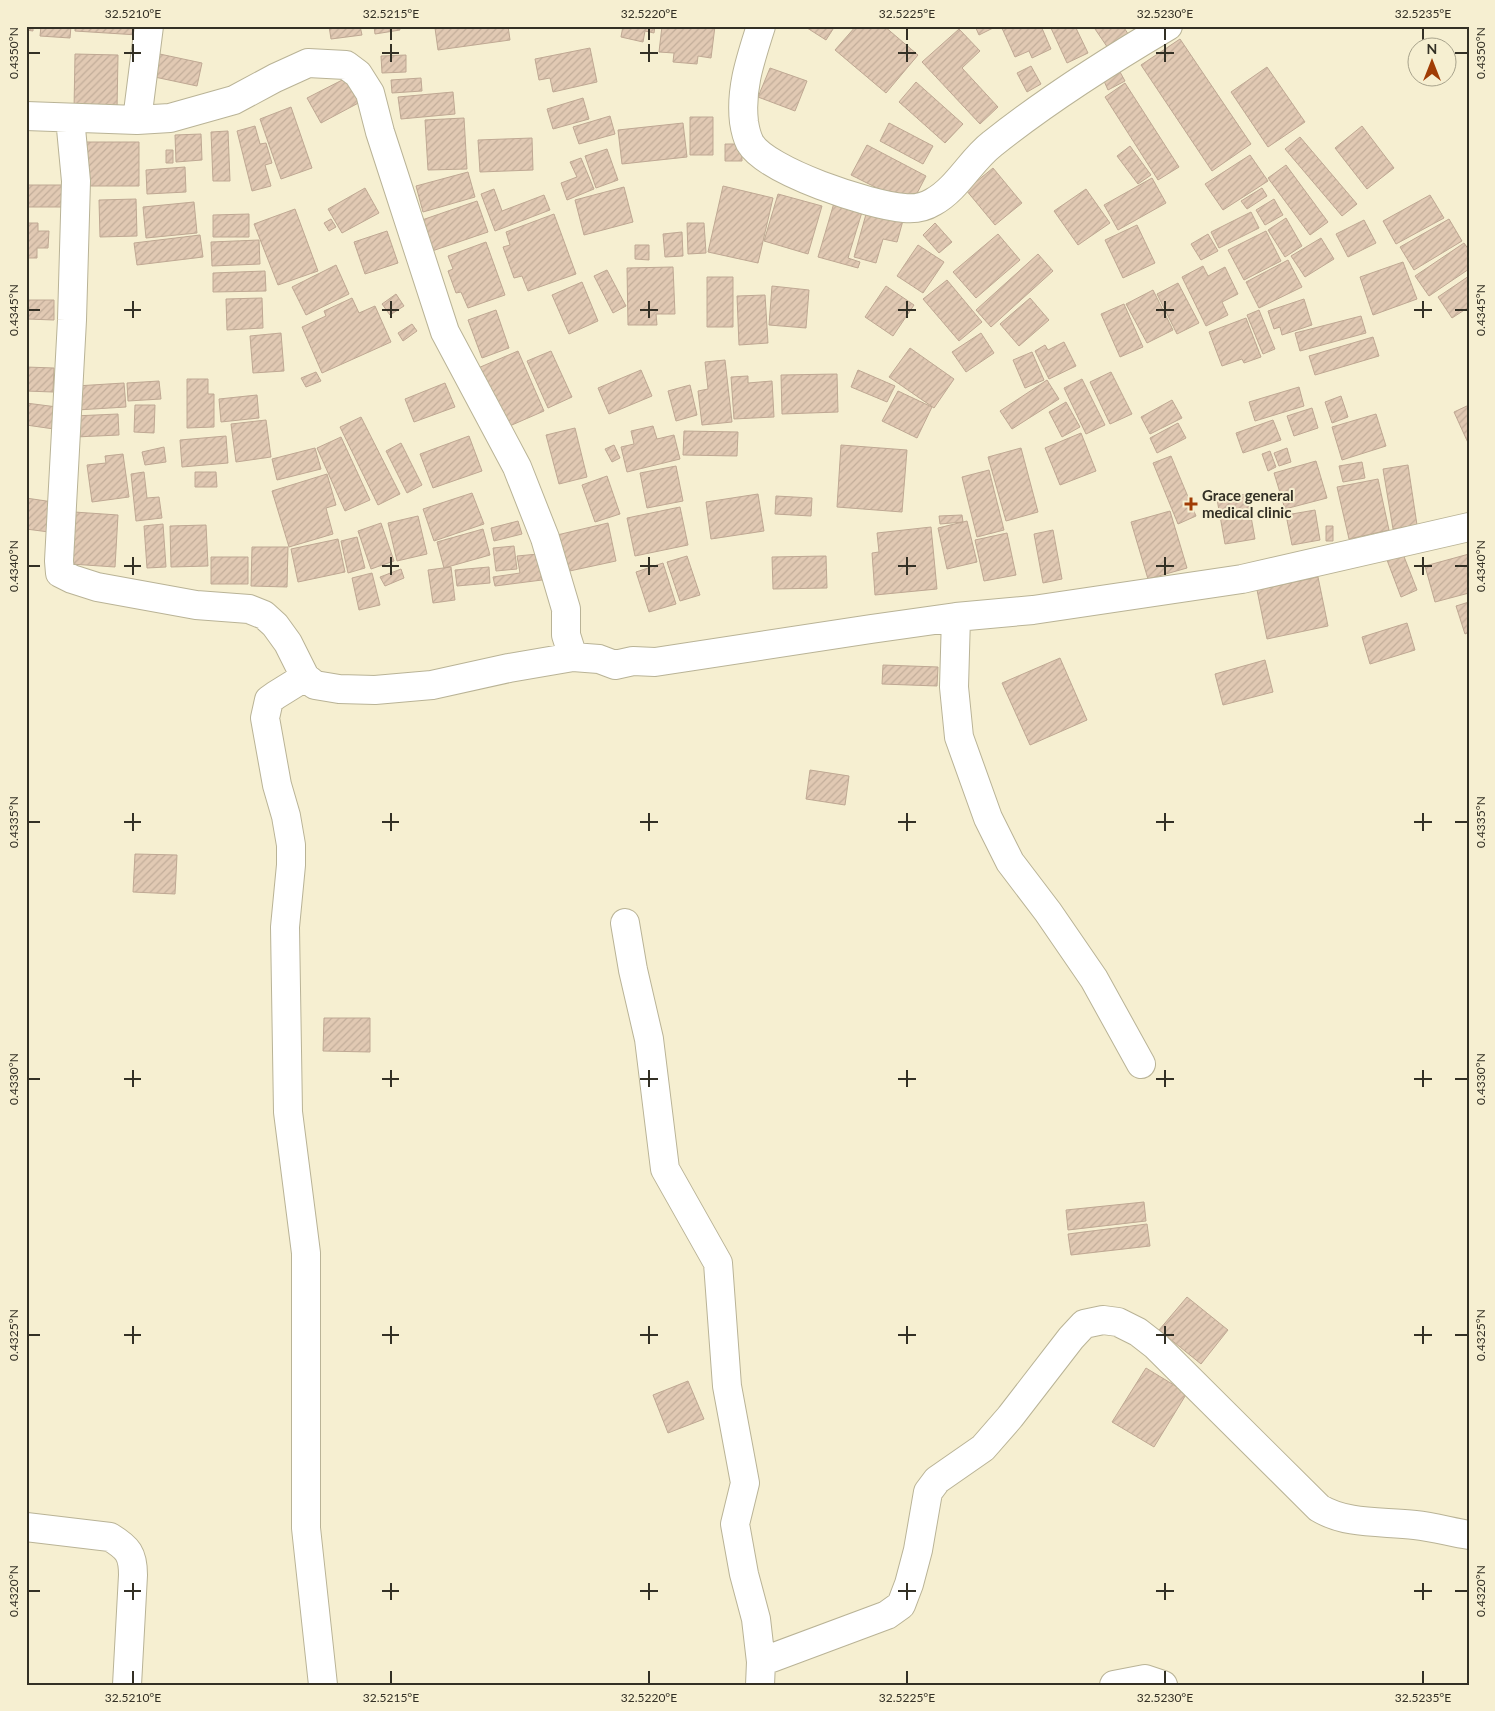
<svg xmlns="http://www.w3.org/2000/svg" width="1495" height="1711" font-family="Lato,sans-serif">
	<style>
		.building { fill: url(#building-hatch); stroke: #bfa893 }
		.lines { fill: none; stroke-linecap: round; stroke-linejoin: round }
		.minor-casing { stroke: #b9b396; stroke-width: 30 }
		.minor { stroke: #fff; stroke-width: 28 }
		.ticks { fill: none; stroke: #333025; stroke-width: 2 }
		.poi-dot { fill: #a03c05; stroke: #f6efd1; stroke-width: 2 }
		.labels { text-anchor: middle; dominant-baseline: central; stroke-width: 4; stroke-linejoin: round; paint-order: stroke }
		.poi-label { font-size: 15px; font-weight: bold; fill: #333025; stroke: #f6efd1; text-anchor: start }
		.neatline { fill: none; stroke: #333025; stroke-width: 2 }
		.ticks-label { font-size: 12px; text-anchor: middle; fill: #333025 }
	</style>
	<defs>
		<pattern id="building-hatch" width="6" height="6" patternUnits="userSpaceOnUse" patternTransform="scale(1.25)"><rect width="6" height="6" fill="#e1c9b3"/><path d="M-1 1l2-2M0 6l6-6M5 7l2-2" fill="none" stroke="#c2ad9a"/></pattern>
	</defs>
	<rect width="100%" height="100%" fill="#f6efd1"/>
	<!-- building -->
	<path class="building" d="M26 26H33V31L26 30Z
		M41 26H71L70 38 40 36Z
		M75 26H139L138 35 75 31Z
		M329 26H360L362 35 331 39Z
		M374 26H399L400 30 375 34Z
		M445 26H508L510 40 438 50 435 28Z
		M621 26H655L654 33 645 31 643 42 621 37 623 26Z
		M662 26H715L711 58 698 56 697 64 673 62 674 53 659 52Z
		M804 26H835L826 40Z
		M856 26H884L918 55 886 93 835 50Z
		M975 26H997L979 35Z
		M1001 26H1041L1051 49 1032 58 1029 51 1015 57Z
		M1050 26H1075L1088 53 1067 63Z
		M1093 26H1123L1130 37 1110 51Z
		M959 29 980 51 962 68 998 107 980 124 922 62Z
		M1180 39 1251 144 1212 171 1141 65Z
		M590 48 597 82 553 92 550 78 539 80 535 59Z
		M155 53 202 63 197 86 150 76Z
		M75 54 118 55 117 110H74Z
		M406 55V72L382 73 381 56Z
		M1031 66 1041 84 1027 92 1017 73Z
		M1267 67 1305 122 1268 147 1231 92Z
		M770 68 807 81 795 111 758 97Z
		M1120 72 1125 81 1108 90 1104 81Z
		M352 75 364 100 321 123 307 98Z
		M421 78 422 91 392 93 391 80Z
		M916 82 963 124 945 143 899 102Z
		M1125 83 1179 167 1158 180 1105 97Z
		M453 92 455 114 401 119 398 97Z
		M583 98 589 119 553 129 547 109Z
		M291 107 312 168 281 179 260 119Z
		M610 116 615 134 579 144 573 127Z
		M690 117H713V155H690Z
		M464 118 467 169 428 170 425 120Z
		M683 123 687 157 622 164 618 130Z
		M889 123 933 146 923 164 880 141Z
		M255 126 260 144 266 143 272 163 265 165 271 186 252 191 237 131Z
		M1362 126 1394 168 1367 189 1335 148Z
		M228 131 230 181H213L211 132Z
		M201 134 202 160 176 162 175 135Z
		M1300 137 1357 204 1342 216 1285 149Z
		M532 138 533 170 480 172 478 140Z
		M84 142H139V186H84Z
		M725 144H742V161H725Z
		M867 145 926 176 911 205 851 175Z
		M1130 146 1151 175 1138 184 1117 156Z
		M607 149 618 180 596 188 585 156Z
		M166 150H173V163H166Z
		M1250 155 1268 181 1223 210 1205 184Z
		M581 158 594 189 567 200 561 183 577 177 570 162Z
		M1286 165 1328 222 1310 235 1268 178Z
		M185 167 186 192 147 194 146 170Z
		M993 168 1022 203 995 225 966 190Z
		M468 172 475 197 423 212 416 186Z
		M1152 178 1166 203 1118 230 1104 205Z
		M26 185H67V207H26Z
		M723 186 773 198 758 263 708 252Z
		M624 187 633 222 584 235 575 200Z
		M365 188 379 213 342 233 328 209Z
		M1262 188 1267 196 1247 209 1241 201Z
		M494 189 502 211 544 195 550 210 495 231 481 194Z
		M1086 189 1110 223 1078 245 1054 211Z
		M778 194 822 206 808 254 764 241Z
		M1430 195 1444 218 1396 244 1383 221Z
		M136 199 137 236 100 237 99 200Z
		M1274 199 1283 215 1265 225 1256 210Z
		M477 201 488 232 432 251 422 220Z
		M194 202 197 233 146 238 143 207Z
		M834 203 862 212 848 258 860 262 858 268 818 257Z
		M868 207 904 217 897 242 883 239 876 263 854 257Z
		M295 209 318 271 278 285 254 224Z
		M1251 212 1259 228 1219 248 1211 232Z
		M249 214V237H213V215Z
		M554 214 576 274 528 291 522 276 514 278 503 247 510 245 506 232Z
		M1286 218 1302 246 1285 257 1268 230Z
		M331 219 336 227 329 231 324 223Z
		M1449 219 1462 241 1414 270 1400 247Z
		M1364 220 1376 243 1348 257 1336 234Z
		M26 223H38V231H49L48 248H37V258H26Z
		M687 223H704L706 253 688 254Z
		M935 223 952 242 939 253 923 235Z
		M1137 225 1155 263 1123 278 1105 240Z
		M387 231 398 263 365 274 354 242Z
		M1266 231 1281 261 1244 280 1228 250Z
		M682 232 683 256 665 257 663 234Z
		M998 234 1020 260 976 298 953 272Z
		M1208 234 1218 251 1201 260 1191 244Z
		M200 235 203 257 137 265 134 243Z
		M1321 238 1334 259 1305 277 1291 256Z
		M259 240 260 264 212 266 211 242Z
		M486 242 505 295 468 308 461 292 456 293 448 271 453 269 448 256Z
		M1464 243 1469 250V269L1429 296 1415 276Z
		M635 245H649V260L635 259Z
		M918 245 944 262 923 293 897 276Z
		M1038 254 1053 271 991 327 976 310Z
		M1288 260 1302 287 1259 308 1246 282Z
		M1403 262 1417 299 1373 315 1360 277Z
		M336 265 349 294 306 315 292 287Z
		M1203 266 1208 276 1225 267 1238 294 1222 302 1228 315 1206 326 1182 277Z
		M673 267 675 314H656L657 325H628L627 268Z
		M607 270 626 306 613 313 594 276Z
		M265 271 266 291 213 292V273Z
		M1469 276V307L1452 318 1438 297Z
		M707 277H733V327H707Z
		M947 280 982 322 959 341 923 299Z
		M582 282 598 321 569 334 552 295Z
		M1178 283 1199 323 1177 334 1157 294Z
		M772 286 809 290 806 328 769 325Z
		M886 286 914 305 893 336 865 317Z
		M1153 290 1173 330 1147 343 1126 304Z
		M396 294 404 306 390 315 382 304Z
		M765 295 768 343 739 345 737 296Z
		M262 298 263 328 227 330 226 299Z
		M352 298 359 313 375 306 391 342 322 373 302 327 326 316 324 311Z
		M1030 298 1049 320 1019 346 1000 324Z
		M1304 299 1312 325 1282 335 1280 327 1274 329 1268 311Z
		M27 300H54V320L27 319Z
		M1124 304 1143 347 1120 357 1101 314Z
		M496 310 509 348 482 358 468 320Z
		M1259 310 1275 349 1263 354 1247 315Z
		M1361 316 1366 333 1300 351 1295 333Z
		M1246 318 1261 357 1244 363 1242 359 1222 366 1209 332Z
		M412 324 417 331 403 341 398 333Z
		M281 333 284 371 253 373 250 336Z
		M981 333 994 353 966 372 952 352Z
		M1373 337 1379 356 1315 375 1309 356Z
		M1064 342 1076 366 1049 379 1035 351 1045 345 1048 350Z
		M910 348 954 379 934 408 889 377Z
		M518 351 544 411 505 428 478 368Z
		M551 351 572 397 548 408 527 361Z
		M1032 352 1044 380 1025 388 1013 360Z
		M725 360 732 422 702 425 698 391 708 389 705 362Z
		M26 367 54 368 53 392 26 391Z
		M641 370 652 396 609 414 598 388Z
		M858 370 895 386 887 402 851 387Z
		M316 372 321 381 306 387 301 378Z
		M1111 372 1132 414 1110 424 1090 382Z
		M837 374 838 412 782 414 781 375Z
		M748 376V383L772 381 774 417 734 419 731 377Z
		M187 379H208V394H214V427L187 428Z
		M1082 379 1105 425 1086 434 1064 388Z
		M1047 380 1059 399 1012 429 1000 411Z
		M159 381 161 399 128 401 127 383Z
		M124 383 126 407 77 410 76 386Z
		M445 383 455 407 414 422 405 399Z
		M690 385 697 415 676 421 668 391Z
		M1299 387 1304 406 1255 421 1249 402Z
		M898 391 932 407 917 438 882 421Z
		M257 395 259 418 221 422 219 399Z
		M1341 396 1348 417 1332 423 1325 402Z
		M1172 400 1182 418 1150 434 1141 417Z
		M1066 402 1080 427 1062 437 1049 412Z
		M26 403 57 407 54 429 26 425Z
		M135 405H155L154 433 134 432Z
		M1469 405V445L1454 412Z
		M1312 408 1318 428 1294 436 1287 416Z
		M118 414 119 435 75 437 74 416Z
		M1376 414 1386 446 1342 460 1332 427Z
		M361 417 400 494 378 505 340 427Z
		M266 420 271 457 236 462 231 424Z
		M1273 420 1281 440 1243 453 1236 433Z
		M1178 423 1186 438 1157 453 1150 438Z
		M653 426 657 439 674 435 680 459 627 472 621 447 634 444 631 431Z
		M575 428 587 477 559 484 546 435Z
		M684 431 738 432 737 456 683 455Z
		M1081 433 1096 471 1060 485 1045 448Z
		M226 436 228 463 182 467 180 440Z
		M469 436 482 471 433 488 420 454Z
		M341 437 370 500 345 511 317 448Z
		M401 443 422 485 407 493 386 451Z
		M614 445 620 458 612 462 605 449Z
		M841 445 907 450 902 512 837 507Z
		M164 447 166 462 145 465 142 452Z
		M315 448 321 469 277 480 272 459Z
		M1021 448 1038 512 1006 521 988 457Z
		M1287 448 1291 462 1279 466 1274 453Z
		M1270 451 1276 467 1268 471 1262 454Z
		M123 454 129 497 92 502 87 465 106 463 105 456Z
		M1171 456 1196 516 1178 524 1153 463Z
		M1316 461 1327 498 1285 509 1274 473Z
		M1362 462 1365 478 1343 482 1339 466Z
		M1408 465 1417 525 1393 529 1383 469Z
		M676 466 683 501 647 508 640 473Z
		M989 470 1004 530 977 537 962 477Z
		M144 472 147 498 159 497 162 518 136 521 131 474Z
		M195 472H216L217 487H195Z
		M327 474 336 505 326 508 333 534 289 547 272 491Z
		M607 476 620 514 595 522 582 485Z
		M1378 479 1389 530 1349 539 1337 487Z
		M472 493 484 524 434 541 423 509Z
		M758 494 764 531 711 539 706 502Z
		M1247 494 1255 539 1225 544 1217 499Z
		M776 496 812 498 811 516 775 514Z
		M26 498 53 502 49 532 26 529Z
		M680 507 688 545 635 556 627 518Z
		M1315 510 1320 540 1292 545 1286 515Z
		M1170 511 1187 568 1148 579 1131 522Z
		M74 512 118 515 115 567 71 564Z
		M962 515 963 522 940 524 939 516Z
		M418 516 427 554 397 561 388 523Z
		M518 521 522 534 494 541 491 528Z
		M967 521 977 562 947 569 938 528Z
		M381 523 394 561 371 569 358 531Z
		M608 523 616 561 565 572 557 535Z
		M163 524 166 567 147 568 144 526Z
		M206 525 208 566 171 567 170 526Z
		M1326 526H1333V541H1326Z
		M931 527 937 589 875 595 872 553 879 552 877 533Z
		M483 529 490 555 444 568 437 542Z
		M1053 530 1062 579 1043 583 1034 534Z
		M1007 533 1016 575 984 581 975 540Z
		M357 537 365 568 348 573 341 541Z
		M338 539 345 572 298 582 291 549Z
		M514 546 517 569 496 571 493 548Z
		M252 547H288L287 587 251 586Z
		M538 554 542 580 495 586 493 577 520 573 517 556Z
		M1403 554 1417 590 1401 597 1387 560Z
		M1469 554V593L1435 602 1425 566Z
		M687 556 700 595 680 601 667 562Z
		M826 556 827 588 773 589 772 557Z
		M211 557H248V584H211Z
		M663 563 676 604 649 612 636 572Z
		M451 567 455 600 433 603 428 570Z
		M489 567 490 583 457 586 455 570Z
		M401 569 404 578 385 586 380 577Z
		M372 573 380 605 359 610 352 578Z
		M1318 577 1328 626 1267 639 1257 590Z
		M1469 602V632L1465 634 1456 606Z
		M1407 623 1415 650 1370 664 1362 637Z
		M1060 658 1087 720 1030 745 1002 683Z
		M1265 660 1273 692 1223 705 1215 674Z
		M883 665 938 667 937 686 882 684Z
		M810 770 849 776 845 805 806 799Z
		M135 854 177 855 175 894 133 892Z
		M324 1018H370V1052L323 1051Z
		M1144 1202 1146 1221 1068 1230 1066 1210Z
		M1147 1224 1150 1246 1071 1255 1068 1234Z
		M1187 1297 1228 1330 1201 1364 1159 1330Z
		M1146 1368 1187 1393 1154 1447 1112 1422Z
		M688 1381 704 1419 668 1433 653 1395Z"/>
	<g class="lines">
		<!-- minor casing -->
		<g class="minor-casing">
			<path id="minor" d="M761 26C751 58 740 88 744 122 745 129 747 137 750 143 767 172 870 205 904 208 914 209 925 207 933 202 957 189 971 160 992 144 1047 100 1107 62 1168 26
				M26 116 137 120 170 118 234 100 275 78 308 63 346 65 358 74 370 93 380 132 445 332 517 467 545 538 566 609V635L573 657 599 659 615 665 633 661 655 662 871 629 956 617 1033 610 1242 579 1469 527
				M70 118 76 181 72 320 59 561 60 573 72 579 97 587 196 605 249 609 264 615 275 625 288 643 305 677 315 685 339 689 375 690 432 685 509 668 573 657
				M137 120 149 26
				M956 617 954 687 959 737 988 818 1010 862 1048 912 1094 979 1141 1064
				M305 677 276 695 269 700 265 718 277 785 286 816 291 845V865L285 927 288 1112 306 1253V1528L323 1685
				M625 923 633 970 649 1039 665 1169 718 1263 727 1386 745 1483 735 1524 744 1574 756 1619 761 1662 760 1685
				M26 1527 110 1537C128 1548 133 1554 133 1575L127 1685
				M761 1662 887 1615 901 1605 909 1584 918 1550 928 1492 937 1480 983 1448 1010 1417 1071 1338 1084 1324 1103 1320 1118 1322 1138 1332 1156 1346 1319 1508C1347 1525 1383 1521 1415 1525 1433 1527 1451 1532 1469 1535
				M1114 1685 1145 1679 1163 1685"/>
		</g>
		<!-- minor -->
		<use href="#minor" class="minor"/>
	</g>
	<!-- ticks -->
	<path class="ticks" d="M133 28V40M391 28V40M649 28V40M907 28V40M1165 28V40M1423 28V40M133 44V62M391 44V62M649 44V62M907 44V62M1165 44V62M28 53H40M124 53H141M382 53H399M640 53H658M898 53H916M1156 53H1174M1455 53H1468M133 301V318M391 301V318M649 301V318M907 301V318M1165 301V318M1423 301V318M28 310H40M124 310H141M382 310H399M640 310H658M898 310H916M1156 310H1174M1414 310H1432M1455 310H1468M133 557V575M391 557V575M649 557V575M907 557V575M1165 557V575M1423 557V575M28 566H40M124 566H141M382 566H399M640 566H658M898 566H916M1156 566H1174M1414 566H1432M1455 566H1468M133 813V831M391 813V831M649 813V831M907 813V831M1165 813V831M1423 813V831M28 822H40M124 822H141M382 822H399M640 822H658M898 822H916M1156 822H1174M1414 822H1432M1455 822H1468M133 1070V1087M391 1070V1087M649 1070V1087M907 1070V1087M1165 1070V1087M1423 1070V1087M28 1079H40M124 1079H141M382 1079H399M640 1079H658M898 1079H916M1156 1079H1174M1414 1079H1432M1455 1079H1468M133 1326V1344M391 1326V1344M649 1326V1344M907 1326V1344M1165 1326V1344M1423 1326V1344M28 1335H40M124 1335H141M382 1335H399M640 1335H658M898 1335H916M1156 1335H1174M1414 1335H1432M1455 1335H1468M133 1583V1600M391 1583V1600M649 1583V1600M907 1583V1600M1165 1583V1600M1423 1583V1600M28 1591H40M124 1591H141M382 1591H399M640 1591H658M898 1591H916M1156 1591H1174M1414 1591H1432M1455 1591H1468M133 1671V1684M391 1671V1684M649 1671V1684M907 1671V1684M1165 1671V1684M1423 1671V1684"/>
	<!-- markers -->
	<path class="poi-dot" d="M1188.5 496.5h5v5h5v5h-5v5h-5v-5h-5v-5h5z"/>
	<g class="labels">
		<!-- poi labels -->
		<g class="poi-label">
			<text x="1202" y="495">Grace general<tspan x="1202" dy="17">medical clinic</tspan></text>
		</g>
	</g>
	<!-- border -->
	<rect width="1495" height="1711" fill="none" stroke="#f6efd1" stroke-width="55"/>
	<!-- north arrow -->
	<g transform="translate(1432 62)"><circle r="24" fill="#f6efd1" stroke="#a8a38c"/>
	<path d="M0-4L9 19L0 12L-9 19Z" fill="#a03c05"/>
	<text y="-8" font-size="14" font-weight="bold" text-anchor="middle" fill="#333025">N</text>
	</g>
	<rect x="28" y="28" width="1440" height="1656" class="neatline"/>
	<g class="ticks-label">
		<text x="133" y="18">32.5210°E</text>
		<text x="391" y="18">32.5215°E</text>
		<text x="649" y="18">32.5220°E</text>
		<text x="907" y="18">32.5225°E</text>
		<text x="1165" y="18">32.5230°E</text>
		<text x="1423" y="18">32.5235°E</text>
		<text transform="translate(14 53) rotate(-90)" y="4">0.4350°N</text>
		<text transform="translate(1481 53) rotate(-90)" y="4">0.4350°N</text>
		<text transform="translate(14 310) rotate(-90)" y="4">0.4345°N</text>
		<text transform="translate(1481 310) rotate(-90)" y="4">0.4345°N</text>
		<text transform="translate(14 566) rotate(-90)" y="4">0.4340°N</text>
		<text transform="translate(1481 566) rotate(-90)" y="4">0.4340°N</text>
		<text transform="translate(14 822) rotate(-90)" y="4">0.4335°N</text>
		<text transform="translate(1481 822) rotate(-90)" y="4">0.4335°N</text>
		<text transform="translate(14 1079) rotate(-90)" y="4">0.4330°N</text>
		<text transform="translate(1481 1079) rotate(-90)" y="4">0.4330°N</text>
		<text transform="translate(14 1335) rotate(-90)" y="4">0.4325°N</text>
		<text transform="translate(1481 1335) rotate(-90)" y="4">0.4325°N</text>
		<text transform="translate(14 1591) rotate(-90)" y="4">0.4320°N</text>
		<text transform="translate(1481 1591) rotate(-90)" y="4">0.4320°N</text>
		<text x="133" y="1702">32.5210°E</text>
		<text x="391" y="1702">32.5215°E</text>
		<text x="649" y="1702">32.5220°E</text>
		<text x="907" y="1702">32.5225°E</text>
		<text x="1165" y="1702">32.5230°E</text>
		<text x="1423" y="1702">32.5235°E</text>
	</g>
</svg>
